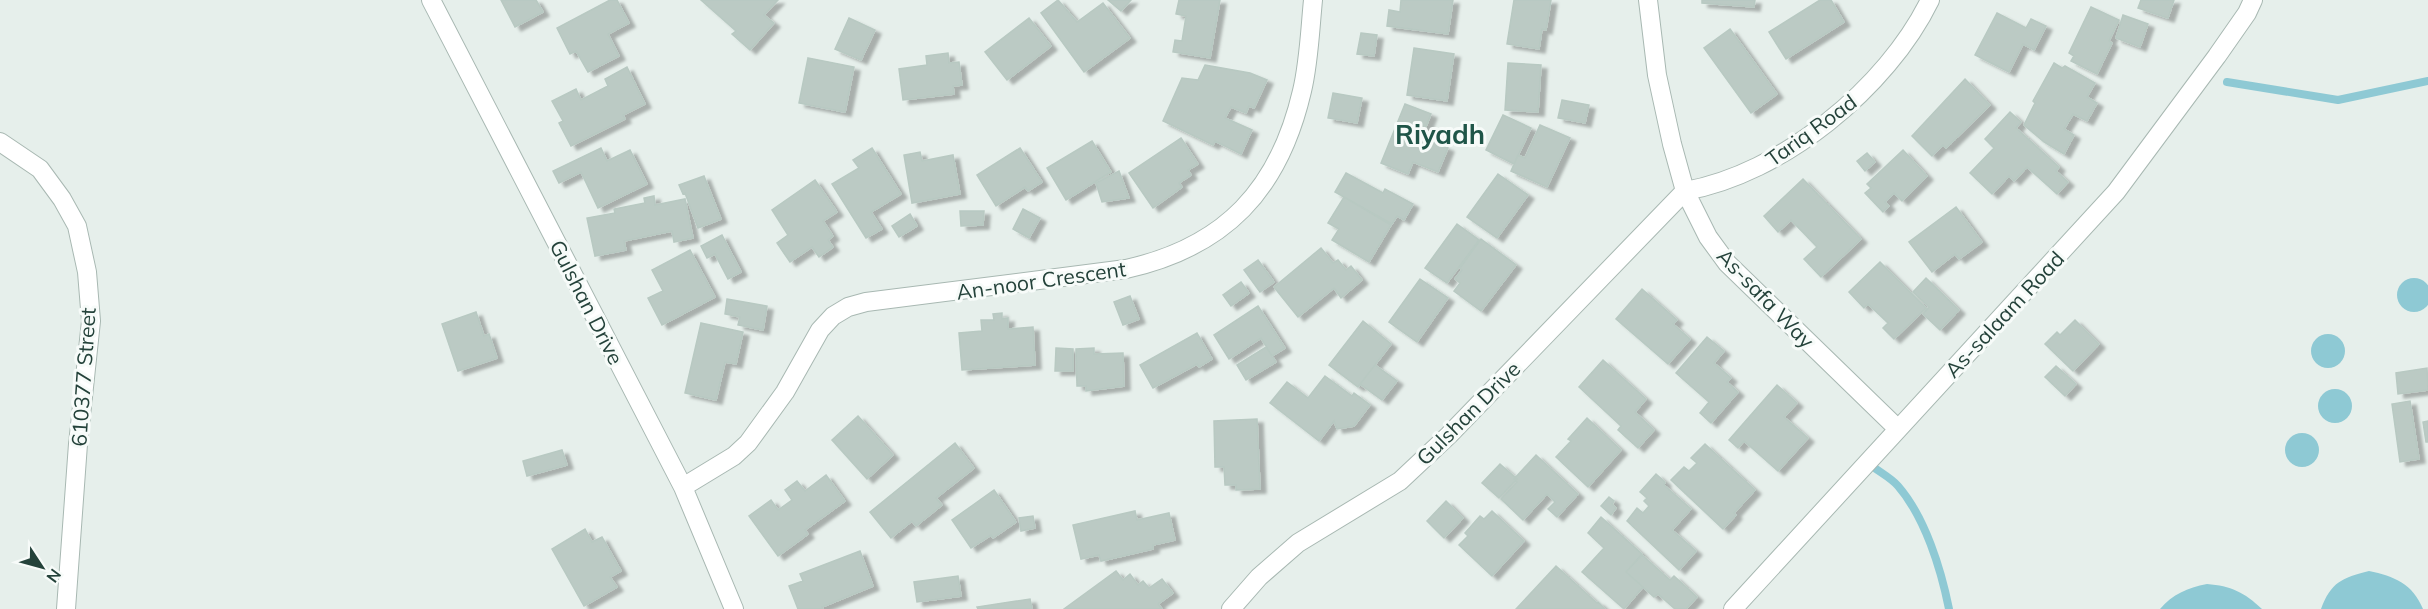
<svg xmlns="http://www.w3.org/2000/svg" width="2428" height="609" font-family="Mulish,sans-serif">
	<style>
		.water { fill: #8ec9d4 }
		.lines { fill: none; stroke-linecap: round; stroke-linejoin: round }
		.stream { stroke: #8ec9d4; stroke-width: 8 }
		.building { fill: #bbcac4; stroke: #b8c9c2; stroke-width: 1.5; filter: url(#shadow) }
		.minor-casing { stroke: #a8b8b2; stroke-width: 20 }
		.minor { stroke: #fff; stroke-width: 18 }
		.labels { text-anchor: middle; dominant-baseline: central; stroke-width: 6; stroke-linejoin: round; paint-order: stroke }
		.street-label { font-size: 21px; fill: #24423a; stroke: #f7fbf9 }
		.district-label { font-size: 27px; font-weight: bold; fill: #1f5548; stroke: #f7fbf9 }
	</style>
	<defs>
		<filter id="shadow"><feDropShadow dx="6" dy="4" stdDeviation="1.5" flood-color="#0004"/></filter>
	</defs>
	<rect width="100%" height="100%" fill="#e6efeb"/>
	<!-- water -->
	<path class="water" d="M2397 295a17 17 0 1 1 34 0a17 17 0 1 1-34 0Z
		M2311 351a17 17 0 1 1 34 0a17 17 0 1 1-34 0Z
		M2318 406a17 17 0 1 1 34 0a17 17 0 1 1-34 0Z
		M2285 450a17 17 0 1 1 34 0a17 17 0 1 1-34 0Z
		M2369 571C2394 576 2413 584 2423 609H2321C2331 582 2342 578 2369 571Z
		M2207 584C2231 586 2244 592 2262 609H2160C2173 594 2187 588 2207 584Z"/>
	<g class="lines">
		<!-- stream -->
		<path class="stream" d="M2227 82 2338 100 2428 81
			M1876 469C1883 474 1892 479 1898 486 1925 517 1941 569 1949 609"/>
	</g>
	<!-- building -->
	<path class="building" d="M501 0H536L543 12 515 27Z
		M610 0H617L629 23 608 34 619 56 588 72 576 51 570 54 557 28Z
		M701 0H778L764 15 774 23 750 50 732 34 736 31Z
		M1058 0 1077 22 1103 3 1130 38 1084 72 1041 13Z
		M1108 0H1131L1121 11Z
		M1179 0H1220L1210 58 1173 52 1175 40 1182 41 1186 16 1176 14Z
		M1401 0H1453L1448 34 1387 26 1389 10 1400 12Z
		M1514 0H1551L1546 30 1542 29 1539 49 1507 44Z
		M1702 0H1755L1754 7 1702 3Z
		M1820 0H1831L1844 22 1786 59 1769 32Z
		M2141 0H2174L2168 18 2138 8Z
		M2091 7 2119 20 2109 41 2112 43 2097 74 2071 61 2074 56 2069 53Z
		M1997 13 2026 28 2031 19 2046 26 2034 50 2023 44 2009 72 1975 55Z
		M2123 15 2148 24 2140 47 2116 38Z
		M849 18 875 30 861 60 835 49Z
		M1029 18 1051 46 1007 80 985 52Z
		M1730 29 1777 94 1751 113 1704 48Z
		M1361 33 1377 35 1374 56 1357 54Z
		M1414 48 1454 54 1447 101 1407 95Z
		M948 53 949 63 959 62 962 85 953 86 954 94 903 100 899 69 927 65 926 56Z
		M808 58 854 67 845 112 799 103Z
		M1508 63 1541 65 1538 112 1505 110Z
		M2054 63 2062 68 2065 66 2095 83 2087 97 2097 103 2087 121 2073 114 2064 129 2074 135 2064 154 2044 142 2024 125 2035 103 2033 101Z
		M1205 65 1250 73 1267 80 1254 108 1249 106 1246 113 1231 107 1225 118 1252 130 1241 154 1215 141 1213 145 1163 121 1182 78 1198 80Z
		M627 67 645 104 623 115 625 119 571 146 559 123 563 121 552 101 576 89 581 100 608 86 605 79Z
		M1965 79 1990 105 1946 148 1943 145 1932 156 1912 136Z
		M1333 93 1362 98 1357 123 1328 118Z
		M1562 100 1589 105 1585 123 1558 118Z
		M1405 104 1431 114 1422 137 1448 148 1438 172 1413 162 1408 174 1381 163Z
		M2010 112 2021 122 2016 128 2059 167 2056 171 2068 182 2057 194 2027 167 2014 181 2009 176 1992 194 1970 173 1994 148 1985 139Z
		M1503 115 1531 128 1514 164 1486 150Z
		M1540 125 1570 138 1547 187 1511 171 1518 155 1525 158Z
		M1181 138 1198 164 1188 170 1191 175 1179 183 1182 187 1153 208 1129 173Z
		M1092 141 1111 172 1066 200 1047 168Z
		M601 148 607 161 630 150 647 184 598 208 581 172 559 183 553 171Z
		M872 148 901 194 871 212 882 229 866 238 832 184 859 168 853 160Z
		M1020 148 1042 182 1028 191 1025 187 996 206 977 175Z
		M1903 150 1927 176 1902 201 1894 193 1885 202 1889 206 1883 212 1865 193 1871 188 1867 184Z
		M920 152 922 161 953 155 960 194 912 203 904 155Z
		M1867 153 1875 162 1865 171 1857 161Z
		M1119 171 1129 198 1102 202 1096 183Z
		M1346 173 1383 193 1385 189 1413 204 1404 220 1397 216 1392 224 1335 192Z
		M1498 174 1528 195 1497 238 1467 217Z
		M704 176 721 219 698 228 685 193 683 194 679 185Z
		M1803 179 1861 239 1821 277 1804 259 1817 247 1791 220 1778 232 1764 216Z
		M815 180 837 212 823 221 833 236 828 240 833 247 819 257 812 247 790 262 777 243 788 235 772 210Z
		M654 196 655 205 685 199 693 238 674 242 672 231 624 241 626 250 595 256 587 218 615 213 614 209 645 203 644 198Z
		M1344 197 1391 225 1369 262 1332 240 1339 229 1328 223Z
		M1956 207 1982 242 1959 259 1955 254 1932 272 1909 242Z
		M1023 209 1040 218 1029 238 1013 229Z
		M960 211H984L983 225 961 226Z
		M910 214 917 226 899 237 892 226Z
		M1457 224 1479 240 1447 283 1425 268Z
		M722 235 741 272 728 279 715 254 707 258 701 246Z
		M1481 239 1516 265 1481 311 1454 291 1460 283 1455 279 1462 270 1460 268Z
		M1321 248 1333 263 1338 260 1346 270 1351 266 1362 280 1341 298 1334 288 1298 317 1274 287Z
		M690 250 715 297 662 325 648 298 663 291 652 270Z
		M1258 260 1274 282 1260 292 1244 270Z
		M1880 262 1926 308 1894 339 1883 328 1888 323 1868 304 1864 308 1849 292Z
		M1926 278 1959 310 1940 330 1923 314 1929 307 1913 292Z
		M1420 279 1448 298 1417 342 1389 322Z
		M1241 282 1249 293 1231 306 1223 295Z
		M1642 289 1677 320 1673 324 1690 339 1668 364 1616 319Z
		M1130 296 1139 319 1123 325 1114 302Z
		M727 299 767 306 763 330 738 325 740 317 725 314Z
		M1258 306 1285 348 1272 356 1261 338 1229 359 1214 335Z
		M476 312 484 336 489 334 497 358 458 371 442 324Z
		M1002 313V319L1008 318V329L1033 327 1035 365 962 370 959 333 982 331 981 320H994L993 314Z
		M2075 320 2099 344 2073 371 2045 344 2057 332 2060 335Z
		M1363 321 1391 344 1358 387 1329 365Z
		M701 323 743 332 736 364 725 362 716 400 685 393Z
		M1197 333 1212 359 1199 367 1197 364 1153 388 1140 365Z
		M1707 337 1724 351 1714 363 1731 378 1727 382 1738 392 1711 423 1700 413 1709 402 1676 373Z
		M1266 347 1276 362 1246 380 1237 365Z
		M1056 348 1073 349V371H1055Z
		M1094 348V354L1123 353 1124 386 1086 391V386H1077L1076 349Z
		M1603 360 1646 399 1635 412 1654 430 1638 448 1618 430 1621 426 1579 387Z
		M1375 365 1397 381 1382 400 1360 384Z
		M2056 366 2076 384 2065 396 2045 377Z
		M2427 368 2428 390 2398 394 2396 373Z
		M1325 376 1352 396 1354 393 1370 405 1354 426 1337 429 1334 421 1319 441 1270 403 1287 382 1308 398Z
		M1777 385 1797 403 1784 417 1808 438 1778 471 1744 441 1738 448 1729 440Z
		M2410 401 2419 459 2400 462 2392 404Z
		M858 416 893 455 867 479 832 440Z
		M1587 418 1621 450 1588 487 1556 457 1571 441 1568 439Z
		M1257 419 1260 489 1236 490V485H1225L1224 467H1215L1214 421Z
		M2428 421V442H2426L2423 422Z
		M955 443 974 468 936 498 942 505 916 526 912 521 891 538 870 512Z
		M1705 444 1755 490 1734 513 1736 515 1723 529 1671 480 1684 467 1689 471 1697 463 1691 458Z
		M562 450 567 465 527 476 523 461Z
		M1536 455 1578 494 1557 517 1548 509 1555 502 1547 494 1523 520 1501 499 1517 482 1514 479Z
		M1500 464 1517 479 1499 498 1482 483Z
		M1656 474 1665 482 1664 485 1691 509 1672 530 1696 551 1679 570 1627 521 1637 508 1643 513 1649 506 1644 501 1647 498 1640 492Z
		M826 475 845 501 805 530 808 534 778 556 749 516 771 500 778 510 792 500 785 490 797 481 805 491Z
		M994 490 1016 522 993 538 991 535 971 548 952 520Z
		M1609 497 1614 501 1612 504 1616 508 1611 515 1601 506Z
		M1446 501 1463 518 1444 538 1427 521Z
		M1135 511 1137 520 1169 513 1175 540 1153 545V549L1101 561 1099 555 1081 559 1073 525Z
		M1492 511 1524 541 1492 576 1459 545 1468 536 1465 533 1480 516 1484 519Z
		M1033 516 1035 528 1021 531 1019 518Z
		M1601 517 1642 554 1626 572 1643 587 1624 609 1582 572 1604 548 1588 533Z
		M585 529 592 542 602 537 621 571 610 577 617 587 584 606 552 549Z
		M860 551 873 586 822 607 823 609H798L789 586 803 581 800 574Z
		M1642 555 1670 580 1674 576 1697 597 1686 609H1675L1658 594 1654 597 1626 572Z
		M1556 566 1597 603 1598 602 1605 609H1516Z
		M1116 571 1123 580 1130 574 1138 585 1143 581 1149 588 1162 579 1173 593 1158 604 1162 609H1064Z
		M958 576 961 596 917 602 914 582Z
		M1030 599 1032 609H978L977 607Z"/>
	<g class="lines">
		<!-- minor casing -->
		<g class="minor-casing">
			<path id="minor" d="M431 0 683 487 734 609
				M1648 0 1657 75 1672 144 1685 191 1708 237 1727 263 1898 429
				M0 142 40 169 62 199 77 226 87 272 91 321 78 444 66 609
				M683 487 734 456 748 443 785 392 820 330 833 316 848 307 866 302 1126 269C1225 247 1279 190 1302 91 1309 62 1310 30 1313 0
				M1231 609 1259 577 1298 543 1400 481 1449 435 1685 191C1782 174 1887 88 1930 0
				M1733 609 2116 192 2217 56 2247 13 2253 0"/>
		</g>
		<!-- minor -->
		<use href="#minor" class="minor"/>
	</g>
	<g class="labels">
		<!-- street labels -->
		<g class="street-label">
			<text transform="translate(1811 130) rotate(-36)">Tariq Road</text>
			<text transform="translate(1041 280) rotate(-8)">An-noor Crescent</text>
			<text transform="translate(1766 298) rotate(46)">As-safa Way</text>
			<text transform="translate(587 302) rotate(63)">Gulshan Drive</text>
			<text transform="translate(2004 314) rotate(-47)">As-salaam Road</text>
			<text transform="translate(83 377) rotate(-86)">610377 Street</text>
			<text transform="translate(1468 413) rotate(-45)">Gulshan Drive</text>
		</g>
		<!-- district labels -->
		<g class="district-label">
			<text x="1440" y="134">Riyadh</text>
		</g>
	</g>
	<!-- north arrow -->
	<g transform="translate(42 567) rotate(126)" stroke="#f7fbf9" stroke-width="4.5" paint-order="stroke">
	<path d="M0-4.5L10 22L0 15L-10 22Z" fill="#24423a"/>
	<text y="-9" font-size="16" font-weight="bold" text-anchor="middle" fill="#24423a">N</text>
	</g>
</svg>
